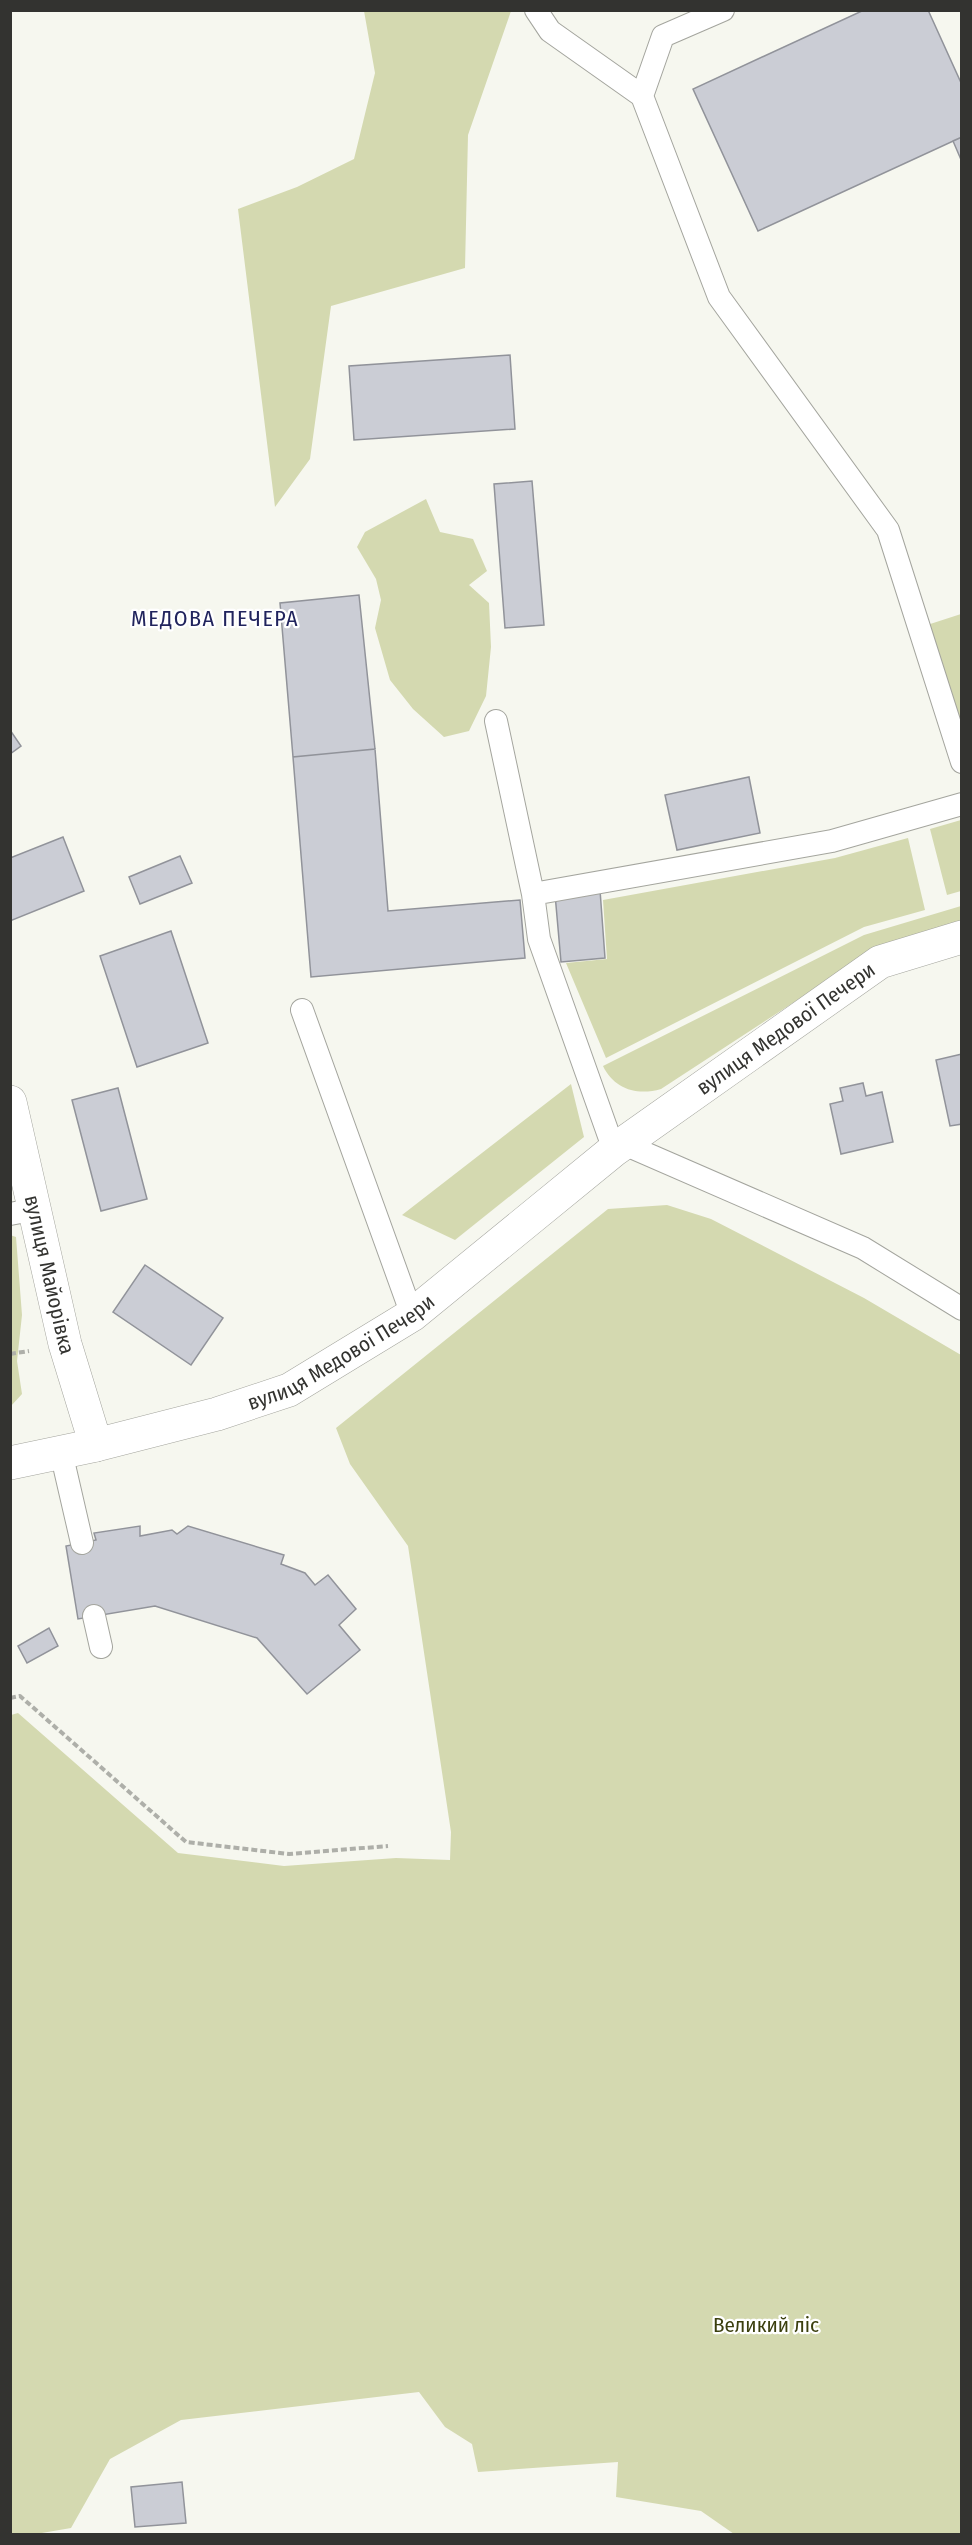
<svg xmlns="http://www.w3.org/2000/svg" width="972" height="2545" font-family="'Fira Sans Condensed',sans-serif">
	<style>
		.green { fill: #d4d9b0 }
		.building { fill: #cbcdd5; stroke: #91939a; stroke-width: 1.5 }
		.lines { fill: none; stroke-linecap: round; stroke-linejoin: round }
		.lane-casing { stroke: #a4a59e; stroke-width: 24 }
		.street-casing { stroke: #a4a59e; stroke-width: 34 }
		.path { stroke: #aeafa9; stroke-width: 4; stroke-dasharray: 6 3; stroke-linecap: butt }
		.lane { stroke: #fff; stroke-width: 22 }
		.street { stroke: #fff; stroke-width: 33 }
		.labels { text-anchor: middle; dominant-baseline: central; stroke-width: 4.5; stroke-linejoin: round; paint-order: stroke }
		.street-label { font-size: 21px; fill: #333330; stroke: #fff }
		.park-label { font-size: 21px; fill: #3b3f0e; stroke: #fff }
		.neighbourhood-label { font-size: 22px; letter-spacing: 1.5px; fill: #21245d; stroke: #fff }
	</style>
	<rect width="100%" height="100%" fill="#f6f7ef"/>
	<!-- green -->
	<path class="green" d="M364 11H511L468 135 465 268 331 306 310 459 275 507 238 209 297 187 354 159 375 73Z
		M426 499 440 532 473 539 487 571 469 585 489 603 491 647 486 696 469 731 444 737 413 709 390 680 375 628 381 600 376 579 357 547 365 532Z
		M961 614V743L924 626Z
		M961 820V891L947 895 930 829Z
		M908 838 925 910 864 927 606 1058 566 963 607 959 603 900 835 858Z
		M961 906V921L877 948 661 1089C637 1096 614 1089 603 1066L864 935Z
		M571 1084 584 1137 455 1240 402 1215Z
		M667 1205 711 1219 864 1298 961 1355V2534H734L701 2511 616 2497 618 2462 478 2472 472 2444 445 2427 419 2392 181 2420 110 2459 71 2528 36 2534H11V1715L18 1713 178 1853 284 1866 396 1858 450 1860 451 1832 408 1546 350 1464 336 1428 608 1209Z
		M10 1235 16 1237 22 1315 17 1361 22 1394 11 1406Z"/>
	<!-- building -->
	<path class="building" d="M864 10H928L962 85V137L758 231 693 89Z
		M962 137V162L953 141Z
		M510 355 515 429 354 440 349 366Z
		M532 481 544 625 505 628 494 484Z
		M359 595 375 749 293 757 280 603Z
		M10 730 21 746 10 754Z
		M375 749 388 911 520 900 525 958 311 977 293 757Z
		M749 777 760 833 677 850 665 795Z
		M63 837 84 891 10 921V858Z
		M180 856 192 883 140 904 129 877Z
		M600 890 605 958 561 962 555 894Z
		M171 931 208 1043 137 1067 100 956Z
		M962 1054V1124L950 1126 936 1060Z
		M863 1083 866 1096 882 1092 893 1142 841 1154 830 1104 843 1101 840 1088Z
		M118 1088 147 1199 101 1211 72 1100Z
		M145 1265 223 1318 191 1365 113 1312Z
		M140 1526V1536L172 1530 177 1534 188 1526 284 1555 281 1564 305 1573 315 1585 328 1575 356 1609 339 1625 360 1650 307 1694 257 1638 155 1606 78 1619 66 1546 96 1540 94 1533Z
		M49 1628 58 1646 27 1663 18 1646Z
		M182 2482 186 2523 135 2527 131 2487Z"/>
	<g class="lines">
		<!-- lane casing -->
		<g class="lane-casing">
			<path id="lane" d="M536 10 550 31 642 96
				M723 10 663 36 642 96 719 297 888 530 962 762
				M496 721 533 894 539 939 614 1150
				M533 894 832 841 962 804
				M302 1010 412 1315
				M624 1144 863 1248 962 1309
				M10 1214 36 1209
				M61 1452 82 1543
				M94 1616 101 1647"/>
		</g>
		<!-- street casing -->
		<g class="street-casing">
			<g id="street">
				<path id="s1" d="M10 1102 65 1344 96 1445"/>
				<path id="s2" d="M10 1463 96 1445 217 1414 289 1390 412 1315 614 1150 880 962 962 937"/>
			</g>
		</g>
		<!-- path -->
		<path class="path" d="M10 1354 29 1351
			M10 1698 20 1696 186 1842 289 1854 388 1846"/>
		<!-- lane -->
		<use href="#lane" class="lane"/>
		<!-- street -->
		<use href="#street" class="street"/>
	</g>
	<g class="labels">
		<!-- street labels -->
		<g class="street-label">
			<text stroke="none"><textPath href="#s2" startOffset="904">вулиця Медової Печери</textPath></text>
			<text stroke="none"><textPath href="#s1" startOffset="177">вулиця Майорівка</textPath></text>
			<text stroke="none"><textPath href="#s2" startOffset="352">вулиця Медової Печери</textPath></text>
		</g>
		<!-- park labels -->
		<g class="park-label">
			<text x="766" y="2325">Великий ліс</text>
		</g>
		<!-- neighbourhood labels -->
		<g class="neighbourhood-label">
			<text x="215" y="618">МЕДОВА ПЕЧЕРА</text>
		</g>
	</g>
	<!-- border -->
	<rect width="972" height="2545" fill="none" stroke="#333330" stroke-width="24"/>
</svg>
